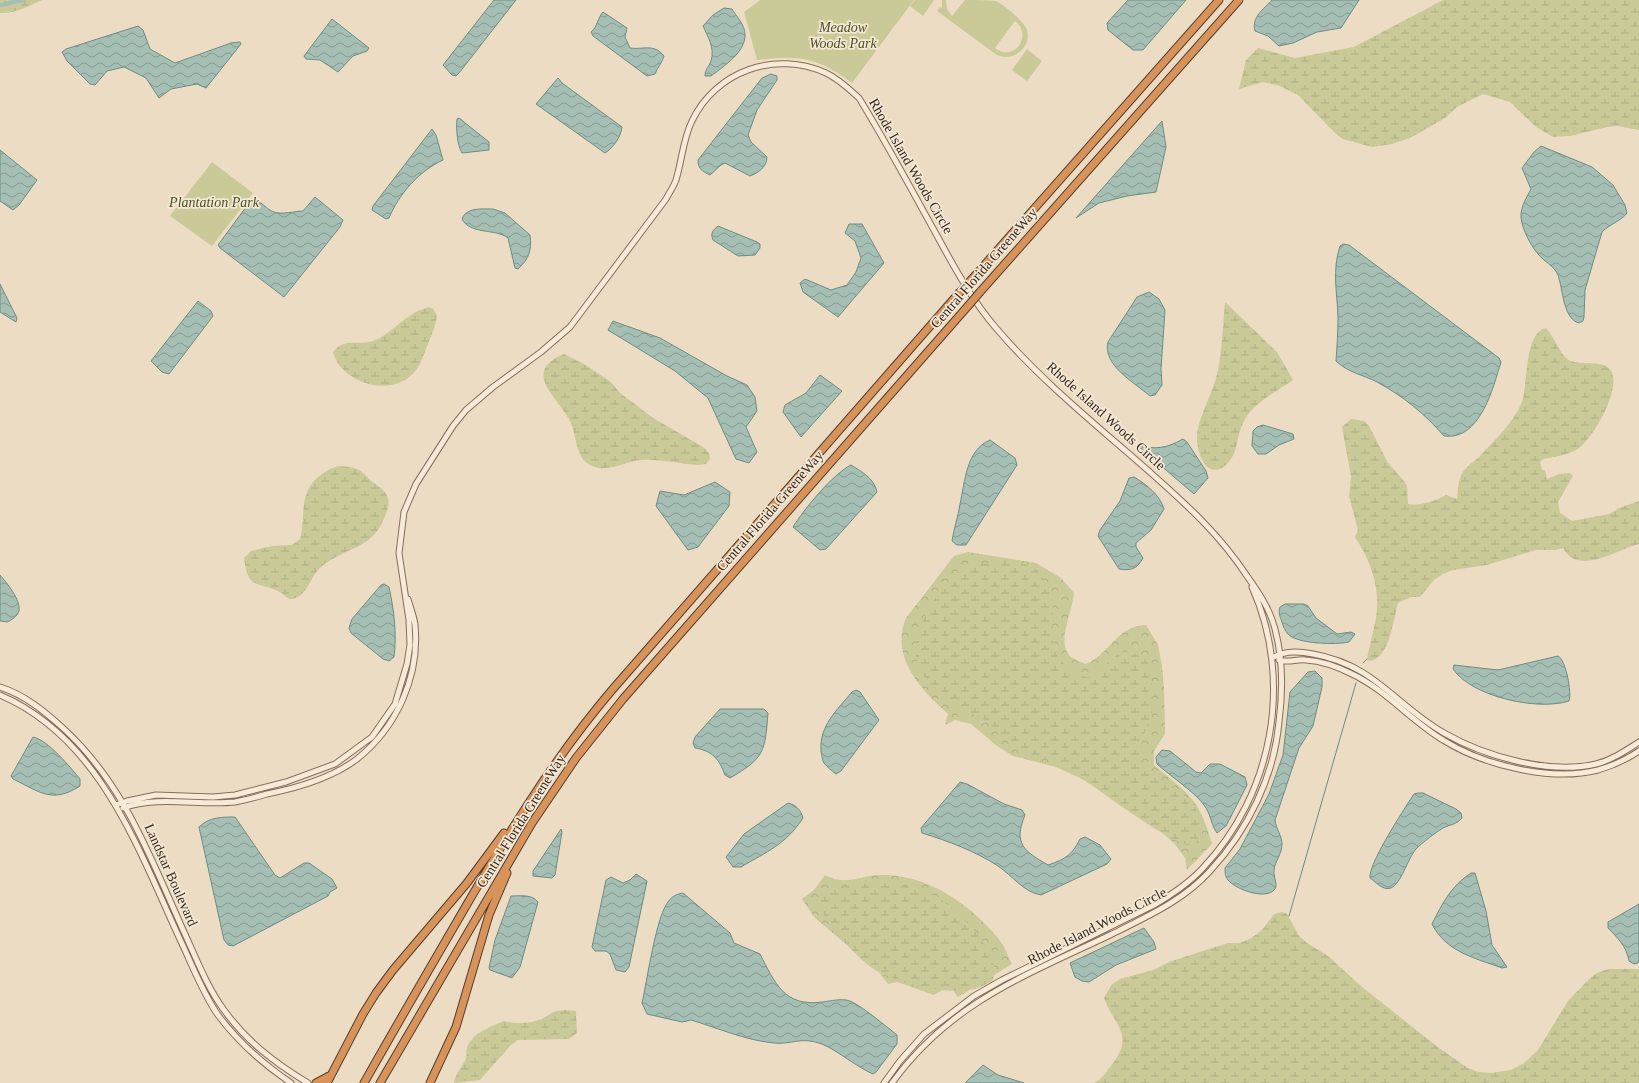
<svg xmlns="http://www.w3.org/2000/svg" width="1639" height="1083" font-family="Georgia,serif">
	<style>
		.green { fill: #c9ca98; fill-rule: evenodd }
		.forest { fill: url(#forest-crowns) }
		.wetland { fill: url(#wetland-marsh) }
		.water { fill: url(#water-waves); stroke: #6d8d82 }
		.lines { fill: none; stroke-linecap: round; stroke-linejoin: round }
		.stream { stroke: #6d8d82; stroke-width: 1 }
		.canal { stroke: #a6bfb5; stroke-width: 4 }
		.tertiary-casing { stroke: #866e5b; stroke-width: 7 }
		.motorway-casing { stroke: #543d2f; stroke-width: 9 }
		.tertiary { stroke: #f7ead7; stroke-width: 5 }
		.motorway { stroke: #d79359; stroke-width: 7 }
		.motorway-bridge-casing { stroke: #543d2f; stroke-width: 9; stroke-linecap: butt }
		.motorway-bridge { stroke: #d79359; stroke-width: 7 }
		.labels { text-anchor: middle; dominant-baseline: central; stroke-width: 3.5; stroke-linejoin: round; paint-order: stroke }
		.park-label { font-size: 14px; font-style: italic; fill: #4b5226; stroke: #f4e7d3 }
		.street-label { font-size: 14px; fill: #36281f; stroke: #f4e7d3 }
	</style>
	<defs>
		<pattern id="forest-crowns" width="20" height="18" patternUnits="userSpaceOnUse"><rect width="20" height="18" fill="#c9ca98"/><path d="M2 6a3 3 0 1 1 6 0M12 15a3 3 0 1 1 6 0" fill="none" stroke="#adae83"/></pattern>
		<pattern id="wetland-marsh" width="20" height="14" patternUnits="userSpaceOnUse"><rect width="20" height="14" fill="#c9ca98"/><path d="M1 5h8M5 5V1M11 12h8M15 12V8" fill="none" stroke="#adae83"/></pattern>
		<pattern id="water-waves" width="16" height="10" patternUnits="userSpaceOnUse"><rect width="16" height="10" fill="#a6bfb5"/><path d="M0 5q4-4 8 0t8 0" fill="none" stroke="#889b93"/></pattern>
	</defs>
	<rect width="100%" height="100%" fill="#ecdcc4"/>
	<!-- green -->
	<path class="green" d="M760 0H914L852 83C817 57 799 55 757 60L744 12Z
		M915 0H934L923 16 910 6Z
		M942 0H946L947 9 952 16 965 0C972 0 990 0 996 1 1004 5 1024 21 1027 30 1032 48 1013 62 997 55L937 11 940 7 942 8ZM1015 21C1034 36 1013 63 995 48Z
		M1027 49 1042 61 1027 81 1012 70Z
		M212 162 253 193 212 246 170 216Z"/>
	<!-- forest -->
	<path class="forest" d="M968 552 1036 563 1061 578 1074 593C1073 612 1055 643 1071 657 1075 660 1081 662 1086 664 1111 653 1116 626 1146 625L1158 645 1162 666 1164 688 1165 734 1154 751V765C1189 795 1199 797 1212 844L1187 870 1185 858 1174 843 1160 831 1095 785 1056 767 1013 756 997 746 971 724 955 720 945 725 948 714C920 689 890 657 906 618L954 556Z
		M825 875C848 887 858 875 881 875 923 874 962 899 989 928 993 933 998 937 1001 942 1006 949 1008 957 1012 964L958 997 950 986 934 995 897 982 888 984 879 972 815 918 802 899 814 890Z"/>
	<!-- wetland -->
	<path class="wetland" d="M0 0H42C28 6 15 14 0 13Z
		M1443 0H1639V130L1618 126 1607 127 1570 136 1553 137 1536 127 1510 102 1483 94 1457 107 1445 118 1410 138 1392 144 1372 147 1343 139 1335 133 1298 95 1280 86 1263 82 1239 89 1246 60 1258 48 1295 58 1354 47Z
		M1225 302 1277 352 1293 380C1276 392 1251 404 1243 423 1236 437 1239 453 1226 465 1207 482 1196 452 1197 436 1197 422 1212 393 1216 378 1222 358 1223 324 1225 302Z
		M429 307 433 309 437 315C436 325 432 334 428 344 425 350 423 358 420 364 407 388 378 391 356 379 344 372 337 365 333 352 344 337 358 346 373 341 389 335 400 321 414 313 419 310 424 309 429 307Z
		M1546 328C1555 337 1560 357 1571 361 1583 366 1604 359 1611 371 1622 389 1593 438 1578 449 1568 455 1554 457 1543 459L1540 462 1542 470H1545L1547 479 1559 474 1570 473 1573 476 1558 502 1560 513 1572 521 1609 514 1619 508 1639 501V544C1618 549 1578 577 1563 548L1555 550H1536L1487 565 1453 570 1443 574 1434 580 1420 597H1411L1398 603C1393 620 1390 659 1369 661L1367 659C1370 641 1379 616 1377 598 1376 576 1367 555 1355 537L1358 530 1349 496 1351 477 1342 427 1351 419 1364 421 1369 426 1388 463 1404 481 1407 486 1408 504C1416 507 1439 500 1446 495L1457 499C1458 490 1458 480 1463 472 1467 466 1475 461 1481 455 1496 438 1513 424 1522 402 1528 385 1524 332 1546 328Z
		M564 354 584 364 611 382 619 392 653 418 703 447 709 453 710 459 706 464 698 465C678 464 654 457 634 461 623 464 606 471 595 467 574 461 578 437 570 421 559 398 520 372 564 354Z
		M340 466C365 468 359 472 378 486 387 492 391 500 387 511 373 553 347 544 320 568 310 577 308 595 293 599 287 600 284 594 280 592 258 581 248 591 244 558L251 551 272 546 292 545 300 539C306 517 298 494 318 477 326 471 330 468 340 466Z
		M1006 561C1021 562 1031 564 1041 576 1064 599 1043 633 1059 658 1063 663 1067 667 1072 671 1079 677 1087 678 1095 676 1103 669 1110 659 1119 654 1126 650 1133 651 1139 656 1141 657 1145 659 1147 661 1152 668 1154 703 1152 712 1147 728 1136 746 1145 764 1161 792 1198 788 1200 824 1200 833 1199 839 1194 846 1174 847 1101 791 1081 778 1073 772 1053 761 1043 758 1038 756 1032 755 1026 752 1009 744 998 730 983 719 975 714 966 712 958 708 948 701 927 682 921 672 909 650 919 623 932 604 953 570 967 564 1006 561Z
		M877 883C894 883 915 887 931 894 954 904 1007 956 992 981 985 985 977 989 969 990 942 994 895 983 872 968 862 961 852 950 843 941 832 930 821 916 820 899 826 885 862 884 877 883Z
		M1282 912 1287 914 1299 936 1307 943 1328 956 1361 986 1439 1048 1468 1068 1478 1072 1491 1073 1511 1070 1524 1063 1538 1050 1568 1001 1589 979 1597 973 1608 969H1639V1083H1094C1103 1078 1107 1071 1113 1063 1135 1034 1113 1024 1104 998L1112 984 1120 979 1153 970 1169 962 1212 948 1229 943H1239L1250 939 1262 930 1274 914Z
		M565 1010 576 1011 577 1033 569 1039 518 1040 510 1046 480 1080 454 1083C456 1071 463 1067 466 1058 467 1055 466 1051 467 1048 472 1033 490 1027 504 1021 515 1024 531 1024 542 1019 552 1013 553 1011 565 1010Z"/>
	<!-- water -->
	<path class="water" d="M494 0H516L459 73 456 76 452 75 443 65Z
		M1128 0H1186L1143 50H1133L1108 30 1107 23Z
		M1272 0H1359L1341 28 1317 32 1293 43 1279 46 1268 36 1255 31C1251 17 1264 9 1272 0Z
		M724 8 732 9C736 16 745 25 745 34 746 52 724 66 711 76H705C705 69 709 67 711 61 715 48 708 37 703 26L713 15Z
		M603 12 627 28 625 37 630 48C643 50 654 43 664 56 662 63 657 68 655 74L647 76 593 36 591 32C598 26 597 19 603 12Z
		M332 19 369 48 367 51 353 56 338 72 320 60 306 59 304 56Z
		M138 26 143 30 150 49 175 63 231 43 240 42 241 44 206 88 197 84 171 89 159 98 146 78 124 67 107 71 95 85 90 84 67 61 62 52 66 49Z
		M771 74 777 76V80L757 110 748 135 751 142 767 157C767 167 758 173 750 176L725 163 721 165 710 175C702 171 698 169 698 160L762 78Z
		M558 78 562 83 622 127C621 137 613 148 605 153L536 104Z
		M459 118 489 142V150L462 153C457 145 456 128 457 119Z
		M1162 121 1166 147 1156 192 1127 196 1099 203 1076 218Z
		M432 129 436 135 443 160C419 171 399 194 389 218L386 219 372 210 373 206Z
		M1541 146 1592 167 1613 185 1625 205 1627 213C1621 221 1610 224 1602 232L1585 290 1584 317 1583 321 1579 323C1563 319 1563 289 1558 275 1554 267 1550 265 1544 260 1534 252 1525 235 1522 223 1518 210 1526 199 1531 189L1522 168 1534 152Z
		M0 150 37 180 19 205 13 210 0 201Z
		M315 197 343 220 340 227 284 297 220 248 218 245 249 203C260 197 265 209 274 212 282 215 295 211 303 211Z
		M493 209 505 213 530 235C532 250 529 259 518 269L515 268 508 238C495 228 470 235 462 219 466 207 483 209 493 209Z
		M849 224H862L884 263 838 317 803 292 800 283 805 279 831 290 847 285 856 272 861 258 855 241 845 233Z
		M718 226 757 242 760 244V248L755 255 738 256 713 240C710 233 713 230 718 226Z
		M1343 244 1349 245 1499 358 1501 362C1493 388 1480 441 1444 436 1425 414 1403 396 1377 382 1361 374 1349 373 1336 361 1337 346 1338 331 1338 317 1337 291 1332 271 1340 246Z
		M0 284 17 318 16 322 0 312Z
		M1149 292 1159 299 1165 310 1161 369 1162 385 1155 395 1150 396C1135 383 1102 365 1108 342L1137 297Z
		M198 301 211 311 213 316 169 374 162 372 151 361Z
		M613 321 660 338 727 376 747 385 755 397 757 411 746 427 757 452 749 463 736 459 708 398 675 371 608 330Z
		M820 375 842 391 801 437 783 412 785 405 806 393Z
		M1263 425 1293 434 1294 439 1279 445 1266 454H1258L1252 446 1253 431 1257 427Z
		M1183 439 1187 442 1206 471 1208 478 1194 494 1138 446C1157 449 1165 449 1183 439Z
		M990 440 1015 458 1017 465 966 545H957L952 541C954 528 958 517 960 504 965 482 966 450 990 440Z
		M851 465C862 472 874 478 877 492L826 549 820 550 793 527C804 509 833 474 851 465Z
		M1134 477C1146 484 1160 495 1164 509L1151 530 1136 543V547L1143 558C1137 569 1131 571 1119 569L1098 536 1100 530 1120 501 1129 478Z
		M715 482 730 492 729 506 698 547 688 550 656 506 660 491 684 495Z
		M0 575C7 583 21 600 19 611 17 617 12 619 8 622L0 621Z
		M384 584 389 587C394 610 397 634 394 657L389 661 383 659 351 633 349 628 352 619 381 585Z
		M1285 604H1304L1308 606 1316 618 1337 634 1351 632 1355 634 1349 642C1336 645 1297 644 1288 634 1285 631 1283 626 1282 622 1280 617 1278 613 1280 607Z
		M1558 656C1566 660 1572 693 1569 701 1538 711 1472 697 1453 669L1454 665 1498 670Z
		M1315 671 1322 678V687L1313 726 1299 748 1275 820C1276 829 1282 836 1282 844 1282 854 1275 861 1274 870 1273 876 1278 884 1275 889 1266 901 1235 889 1228 880 1225 876 1225 873 1225 868L1240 849 1269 794 1283 755 1290 692 1308 672Z
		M856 690 860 692 879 720 841 771 836 774C832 771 827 767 824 763 822 760 822 755 821 751 819 726 837 710 852 692Z
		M720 709H764L768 713C765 751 765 758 730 778L725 775C719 759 713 751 695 748L693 743 695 737Z
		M33 737C48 740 70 767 80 779V786C52 804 40 792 13 779L11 776Z
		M1162 750 1170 751 1196 772 1201 773 1210 764H1220L1245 777 1247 785 1226 826 1217 833C1211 825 1211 814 1204 805 1196 793 1169 775 1157 764L1156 757Z
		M960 782 967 784 1004 804 1022 810 1025 815C1013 844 1024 851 1048 865 1066 859 1072 855 1080 839L1085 837 1100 845 1111 859 1107 864 1041 895C1023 892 1013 876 998 866 975 851 948 841 922 833L921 828Z
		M1418 793H1423L1456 809 1461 813 1462 818C1456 825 1451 824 1443 828 1435 833 1423 842 1416 849 1408 858 1401 884 1391 888 1383 891 1376 882 1370 878 1368 865 1400 816 1408 803L1414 794Z
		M788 803C796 805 801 810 803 818 785 845 768 851 741 867H733L726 857 744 834Z
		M235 817 275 875 280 878 304 863H309L332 879 337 888 330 892 328 896 233 946 228 945 224 940 199 827C209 817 222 817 235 817Z
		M561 829 562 832 555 875 552 878 533 876V871Z
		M1471 873H1475L1486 911 1492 945 1507 967 1502 968C1475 958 1446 952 1432 924 1442 904 1451 886 1471 873Z
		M636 874 647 881 629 967 625 972 616 970 610 954 606 951H595L592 947 606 880 611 877 623 883 630 880Z
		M683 893 730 933 734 943 760 954C775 983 784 1007 822 1002 831 1001 842 998 850 1001 863 1007 879 1021 891 1030L897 1035V1044L876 1072 873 1074C855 1066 840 1052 822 1044 801 1036 791 1045 774 1043 744 1040 718 1028 691 1020L682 1022 647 1014 642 1003C647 981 656 917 668 902 672 896 677 894 683 893Z
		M511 896C520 896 532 894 538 902L520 967 512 978 490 970 489 968 495 940Z
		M1639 904V959L1638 963 1634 964 1629 961C1627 947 1617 937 1608 928V922Z
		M1144 928 1154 942 1156 949 1116 965 1089 982 1082 981 1075 977 1070 963Z
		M983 1065 998 1075 1024 1083H965Z"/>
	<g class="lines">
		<!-- stream -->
		<path class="stream" d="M1363 663 1367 659
			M1289 916 1356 683"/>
		<!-- canal -->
		<path class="canal" d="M0 5 24 0"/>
		<!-- tertiary casing -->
		<g class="tertiary-casing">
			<path id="tertiary" d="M1272 658C1284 650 1299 651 1313 654 1375 665 1394 704 1444 733 1484 756 1549 775 1596 764 1612 760 1625 751 1639 742
				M1279 660C1287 663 1297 659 1306 660 1321 661 1338 667 1352 674 1386 690 1411 721 1443 740 1483 765 1551 782 1598 770 1612 766 1627 759 1639 751
				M0 687C25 695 44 711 63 728 125 785 150 857 184 932 196 958 207 987 224 1010 246 1041 275 1063 308 1083
				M0 695C103 739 140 855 184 948 194 970 204 995 218 1015 238 1042 263 1064 291 1083
				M116 805 127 801 156 795 213 797 235 795 286 782 335 764 372 737 395 704 407 664 410 645 409 620 399 553 404 512 416 484 453 426 466 410 493 387 541 352 570 327 666 199C669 193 674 186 676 180 682 160 683 139 692 121 716 71 775 50 826 73 839 79 849 89 859 98 886 142 910 187 935 232 953 265 971 299 996 328 1041 381 1100 428 1152 474 1188 506 1220 535 1247 576 1259 593 1270 609 1275 629 1283 659 1283 691 1279 722 1274 777 1248 830 1210 871 1183 901 1146 917 1110 935 1024 976 950 1003 892 1083
				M123 808C158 795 199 806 235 802 246 800 257 797 267 794 297 788 332 778 357 759 397 727 420 676 415 625 414 616 410 607 408 599
				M884 1083 900 1061 924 1034 974 996 1002 980 1154 905C1171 895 1188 884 1202 869 1273 795 1294 681 1252 587"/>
		</g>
		<!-- motorway casing -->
		<g class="motorway-casing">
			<path id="motorway" d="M972 279 1219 0
				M980 292 1239 0
				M316 1083 329 1076
				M327 1083 363 1014 376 993 393 970 467 883 504 833
				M364 1083C395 1028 427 973 459 918 506 837 551 762 612 690L959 293
				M380 1083 532 823 576 758 623 699 968 306
				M430 1083 456 1027 489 915 507 873"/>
		</g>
		<!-- tertiary -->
		<use href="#tertiary" class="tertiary"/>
		<!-- motorway -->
		<use href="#motorway" class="motorway"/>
		<!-- motorway-bridge casing -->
		<g class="motorway-bridge-casing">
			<path id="motorway-bridge" d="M959 293 972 279
				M968 306 980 292"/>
		</g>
		<!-- motorway-bridge -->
		<use href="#motorway-bridge" class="motorway-bridge"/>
	</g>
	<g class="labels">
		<!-- park labels -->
		<g class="park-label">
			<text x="843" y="27">Meadow<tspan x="843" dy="16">Woods Park</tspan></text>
			<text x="214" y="202">Plantation Park</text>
		</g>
		<!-- street labels -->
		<g class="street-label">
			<text transform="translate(911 166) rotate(60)">Rhode Island Woods Circle</text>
			<text transform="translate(984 268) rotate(-49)">Central Florida GreeneWay</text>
			<text transform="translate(1106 416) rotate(42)">Rhode Island Woods Circle</text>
			<text transform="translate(770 511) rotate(-49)">Central Florida GreeneWay</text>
			<text transform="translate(521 821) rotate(-58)">Central Florida GreeneWay</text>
			<text transform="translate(171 875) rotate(66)">Landstar Boulevard</text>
			<text transform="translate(1097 926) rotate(-27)">Rhode Island Woods Circle</text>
		</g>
	</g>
</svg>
